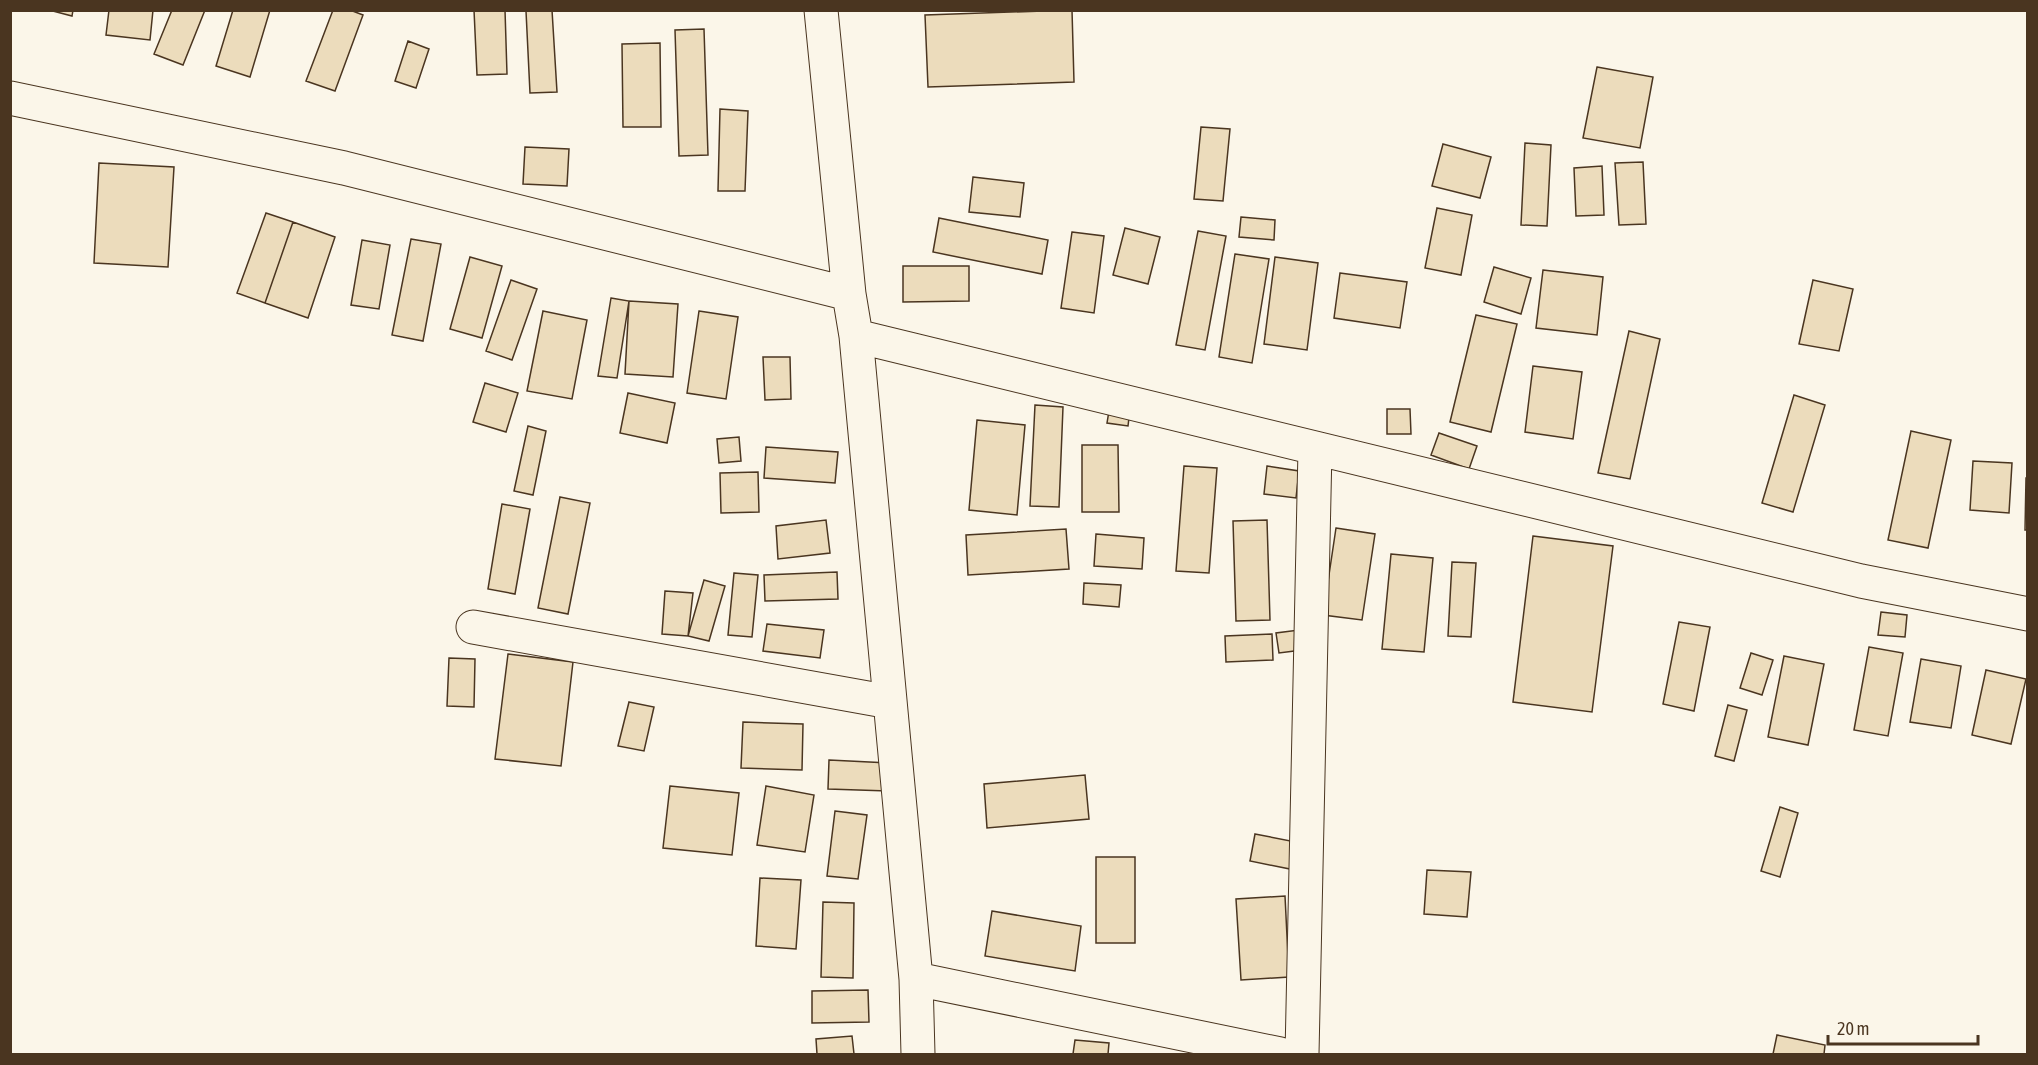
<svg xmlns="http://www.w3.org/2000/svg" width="2038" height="1065" font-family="'Asap Condensed',sans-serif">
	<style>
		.building { fill: #ecdcbc; stroke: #4a3520; stroke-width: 1.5 }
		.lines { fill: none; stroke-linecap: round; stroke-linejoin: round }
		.minor-casing { stroke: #4a3520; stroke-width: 35 }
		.minor { stroke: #fbf6e9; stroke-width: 33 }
	</style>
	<rect width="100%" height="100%" fill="#fbf6e9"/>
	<!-- building -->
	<path class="building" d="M49 10H73L72 16Z
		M109 10H153L150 40 106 35Z
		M172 10H205L183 65 154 54Z
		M233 10H270L250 77 216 66Z
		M333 10H350L363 15 335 91 306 81Z
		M474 10H505L507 74 477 75Z
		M552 10 557 92 530 93 526 11Z
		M1072 10 1074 82 928 87 925 15Z
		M704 29 708 155 679 156 675 30Z
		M408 41 429 49 416 88 395 81Z
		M660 43 661 127H623L622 44Z
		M1597 67 1653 77 1640 148 1583 138Z
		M720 109 748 111 745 191H718Z
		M1201 127 1230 129 1223 201 1194 199Z
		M1525 143 1551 145 1547 226 1521 225Z
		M1443 144 1491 157 1480 198 1432 186Z
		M525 147 569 149 567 186 523 184Z
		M1643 162 1646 224 1619 225 1615 163Z
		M99 163 174 167 168 267 94 263Z
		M1602 166 1604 215 1576 216 1574 168Z
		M973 177 1024 183 1020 217 969 212Z
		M1437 208 1472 215 1461 275 1425 268Z
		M266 213 293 222 265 303 237 293Z
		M1241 217 1275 220 1274 240 1239 237Z
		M939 218 1048 240 1042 274 933 252Z
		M293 222 335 237 308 318 265 303Z
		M1125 228 1160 237 1148 284 1113 275Z
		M1198 231 1226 236 1205 350 1176 345Z
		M1072 232 1104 236 1094 313 1061 308Z
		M411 239 441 244 423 341 392 335Z
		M362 240 390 245 379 309 351 305Z
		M1235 254 1269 259 1252 363 1219 357Z
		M470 257 502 266 482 338 450 329Z
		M1275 257 1318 263 1307 350 1264 344Z
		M903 266H969V301L903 302Z
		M1494 267 1531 278 1521 314 1484 302Z
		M1543 270 1603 277 1597 335 1536 328Z
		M1340 273 1407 282 1400 328 1334 318Z
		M511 280 537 289 512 360 486 351Z
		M1813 280 1853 289 1839 351 1799 344Z
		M611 298 629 301 617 378 598 376Z
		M629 301 678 304 673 377 625 374Z
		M543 311 587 320 572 399 527 391Z
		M699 311 738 317 726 399 687 393Z
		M1476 315 1517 324 1491 432 1450 422Z
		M1629 331 1660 339 1630 479 1598 473Z
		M763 357H790L791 399 765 400Z
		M1533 366 1582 372 1573 439 1525 432Z
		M485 383 518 393 506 432 473 422Z
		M628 393 675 403 667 443 620 433Z
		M1794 395 1825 405 1793 512 1762 503Z
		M1035 405 1063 407 1059 507 1030 506Z
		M1110 405 1130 409 1128 426 1107 423Z
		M1387 409H1410L1411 434H1387Z
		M977 420 1025 425 1017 515 969 510Z
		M528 426 546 431 533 495 514 491Z
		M1911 431 1951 440 1928 548 1888 540Z
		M1439 433 1477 446 1469 469 1431 455Z
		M739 437 741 461 719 463 717 439Z
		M1082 445H1118L1119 512H1082Z
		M766 447 838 452 835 483 764 478Z
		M1973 461 2012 463 2009 513 1970 510Z
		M1184 466 1217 468 1209 573 1176 571Z
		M1267 466 1299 471 1296 498 1264 494Z
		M758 472 759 512 721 513 720 473Z
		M2026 478H2028V530H2025Z
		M560 497 590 503 568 614 538 608Z
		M502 504 530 509 515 594 488 589Z
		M826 520 830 553 778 559 776 526Z
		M1267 520 1270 620 1236 621 1233 521Z
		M1336 528 1375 534 1362 620 1323 615Z
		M1066 529 1069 569 968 575 966 535Z
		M1096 534 1144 538 1142 569 1094 566Z
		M1533 536 1613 546 1592 712 1513 702Z
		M1391 554 1433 558 1424 652 1382 649Z
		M1452 562 1476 563 1471 637 1448 636Z
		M837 572 838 599 765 601 764 575Z
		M734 573 758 575 752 637 728 635Z
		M704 580 725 586 709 641 688 636Z
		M1084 583 1121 585 1119 607 1083 604Z
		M665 591 693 593 688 636 662 634Z
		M1881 612 1907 615 1905 637 1878 635Z
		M1679 622 1710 627 1694 711 1663 704Z
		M767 624 824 630 820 658 763 651Z
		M1299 630 1302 650 1279 653 1276 633Z
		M1272 634 1273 660 1226 662 1225 636Z
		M1869 647 1903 653 1888 736 1854 730Z
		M1751 653 1773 660 1762 695 1740 688Z
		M508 654 573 662 561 766 495 759Z
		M1784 656 1824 664 1808 745 1768 737Z
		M449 658 475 659 474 707 447 706Z
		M1921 659 1961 666 1951 728 1910 722Z
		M1986 670 2026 679 2011 744 1972 735Z
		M629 702 654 707 644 751 618 746Z
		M1728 705 1747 710 1734 761 1715 756Z
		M743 722 803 724 802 770 741 768Z
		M829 760 889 763 888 791 828 789Z
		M1085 775 1089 819 987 828 984 784Z
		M670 786 739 793 732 855 663 848Z
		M766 786 814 795 805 852 757 845Z
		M1780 807 1798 813 1780 877 1761 871Z
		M835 811 867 815 858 879 827 876Z
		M1255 834 1301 843 1295 870 1250 861Z
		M1096 857H1135V943H1096Z
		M1427 870 1471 872 1467 917 1424 914Z
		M760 878 801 880 796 949 756 946Z
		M1285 896 1289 977 1241 980 1236 899Z
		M823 902 854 903 853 978 821 977Z
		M992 911 1081 926 1075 971 985 956Z
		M868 990 869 1022 812 1023V991Z
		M1777 1035 1825 1045 1824 1054H1773Z
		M852 1036 854 1054H817L816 1039Z
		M1075 1040 1109 1043 1108 1054H1073Z"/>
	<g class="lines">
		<!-- minor casing -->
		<g class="minor-casing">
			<path id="minor" d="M821 10 849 294 856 336 916 979 918 1054
				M10 98 344 168 849 294
				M856 336 1861 581 2028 614
				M473 627 890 702
				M916 979 1280 1054
				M1302 1054 1315 449"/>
		</g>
		<!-- minor -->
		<use href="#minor" class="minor"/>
	</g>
	<!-- border -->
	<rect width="2038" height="1065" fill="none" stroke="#4a3520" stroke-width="24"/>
	<!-- scale -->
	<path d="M1828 1035v9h150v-9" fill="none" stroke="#4a3520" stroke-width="3"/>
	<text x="1837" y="1035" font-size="18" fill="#4a3520" stroke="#fbf6e9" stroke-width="4.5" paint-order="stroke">20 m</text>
</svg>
